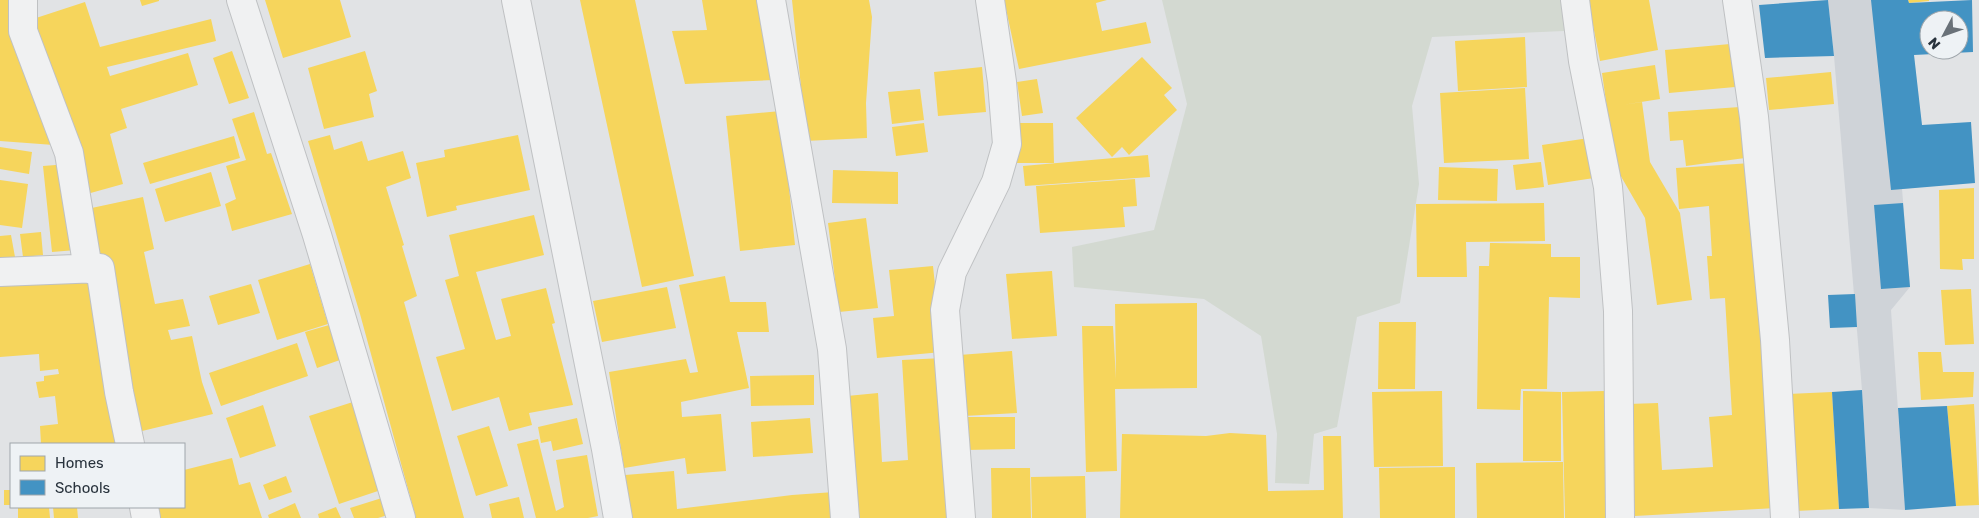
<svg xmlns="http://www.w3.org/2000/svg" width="1979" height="518" font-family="Rubik,sans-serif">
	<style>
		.built { fill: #cfd3d8 }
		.green { fill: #d3d9d1 }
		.homes { fill: #f6d55c }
		.schools { fill: #4393c3; fill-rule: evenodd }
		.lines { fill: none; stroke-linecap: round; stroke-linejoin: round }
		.minor-casing { stroke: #bfc1c3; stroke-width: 30 }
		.minor { stroke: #f0f1f2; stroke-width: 28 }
	</style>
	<rect width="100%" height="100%" fill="#e1e3e5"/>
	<!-- built -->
	<path class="built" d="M1828 0H1908L1928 186 1902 189 1910 287 1891 310 1905 510 1869 508 1862 390 1834 56Z"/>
	<!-- green -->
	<path class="green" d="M1162 0H1563L1564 31 1432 37 1412 106 1419 184 1400 303 1357 317 1337 427 1314 434 1309 484 1275 483 1277 434 1261 336 1204 299 1074 287 1072 247 1154 230 1187 104Z"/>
	<!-- homes -->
	<path class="homes" d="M0 0H18L54 145 0 141Z
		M140 0H159V1L142 6Z
		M265 0H340L351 37 283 58Z
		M580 0H635L694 276 642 287Z
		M702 0H760L773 80 685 84 672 31 707 30Z
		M792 0H869L872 17 866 103 867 138 805 141 803 106Z
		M1004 0H1107L1096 3 1102 31 1146 22 1151 43 1019 69Z
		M1588 0H1649L1658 50 1600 61Z
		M1908 0H1929V1L1909 3Z
		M85 2 100 47 211 19 216 41 107 67 110 76 188 53 198 85 121 109 127 128 110 134 123 184 87 194 33 19Z
		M1525 37 1527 87 1458 91 1455 41Z
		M1730 44 1735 87 1669 93 1665 50Z
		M232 51 249 98 229 104 213 58Z
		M365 51 377 91 369 94 374 117 324 129 308 68Z
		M1142 57 1172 88 1164 95 1177 110 1129 155 1122 147 1112 157 1076 118Z
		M1655 65 1660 99 1622 105 1642 102 1650 162 1680 213 1692 300 1657 305 1645 218 1615 166 1602 73Z
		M982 67 986 112 938 116 934 72Z
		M1831 72 1834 104 1769 110 1766 78Z
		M1037 79 1043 113 1022 116 1017 82Z
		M1525 88 1529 159 1444 163 1440 93Z
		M920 89 924 120 892 124 888 92Z
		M1740 107 1745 158 1686 166 1683 140 1670 141 1668 112Z
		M781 111 795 245 740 251 726 116Z
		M254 112 267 154 271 153 292 214 232 231 225 204 236 199 226 166 246 160 232 119Z
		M924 123 928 152 896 156 892 127Z
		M1014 123H1053L1054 163H1015Z
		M330 135 334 150 362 141 368 161 403 151 411 178 386 187 404 245 402 246 417 296 404 302 464 518H416L360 314 308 141Z
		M518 135 530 190 456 206 457 210 427 217 416 163 445 157 444 150Z
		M234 136 240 158 150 184 143 163Z
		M1589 138 1594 178 1548 185 1542 145Z
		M0 147 32 152 29 174 0 169Z
		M1148 155 1150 177 1025 186 1023 166Z
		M1541 162 1544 187 1516 190 1513 165Z
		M1751 163 1776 508 1635 516 1628 404 1658 403 1662 470 1713 467 1709 417 1732 415 1725 298 1710 299 1707 256H1712L1709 206 1679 209 1676 168Z
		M68 164 76 250 52 252 43 166Z
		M1439 167 1498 169 1497 201 1438 200Z
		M833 170 898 172V204L832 203Z
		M211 172 221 206 165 222 155 189Z
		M1135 179 1137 206 1123 207 1125 227 1040 233 1036 186Z
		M0 180 28 184 22 228 0 225Z
		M1974 188V259H1962L1963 270 1940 269 1939 190Z
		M143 197 154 249 144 252 155 304 183 299 190 326 168 330 171 340 192 336 202 382 213 414 142 431 87 209Z
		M1544 203 1545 241 1466 242 1467 277H1417L1416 204Z
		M534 215 544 255 476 272 496 340 511 336 501 299 546 288 555 323 552 324 573 405 529 413 532 425 509 431 499 397 452 411 436 357 465 349 445 280 459 276 449 235Z
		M866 218 878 308 839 312 828 223Z
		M41 232 43 255 23 257 20 234Z
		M11 235 15 257 0 259V236Z
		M1490 243 1551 244V257H1580V298L1549 297 1547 389H1521L1520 410 1477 409 1479 266H1489Z
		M310 264 328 324 277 340 258 280Z
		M933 266 942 352 877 358 873 318 894 316 889 270Z
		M1052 271 1057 336 1012 339 1006 274Z
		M725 276 730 302H766L769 332H737L749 388 681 402 682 417 721 414 726 471 687 474 685 458 624 468 609 372 686 359 690 373 698 372 679 285Z
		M94 280 114 421 115 444H41L40 426 58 424 55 396 39 398 36 382 44 381V376L59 374 58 369 40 371 39 354 0 357V283Z
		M251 284 260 313 218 325 209 296Z
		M667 287 676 328 602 342 593 301Z
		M1971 289 1974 344 1945 345 1941 290Z
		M1197 303V388L1115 389 1117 471 1086 472 1082 326H1113L1116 379 1115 304Z
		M1379 322H1416L1415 389H1378Z
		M329 325 340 360 317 368 305 332Z
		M297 343 308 376 221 406 209 373Z
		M1012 351 1017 413 964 416 959 355Z
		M1918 352H1941L1943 372H1974L1973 397 1921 400Z
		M943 358 953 518H853L847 396 878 393 882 462 908 460 902 360Z
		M814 375V405L751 406 750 376Z
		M1442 391 1443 466 1374 467 1372 392Z
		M1523 391 1561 392V461H1523Z
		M1605 391 1608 518H1565L1562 392Z
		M1832 392 1839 509 1795 511 1788 394Z
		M356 401 384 489 339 504 309 416Z
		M1974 404 1979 505 1956 506 1947 406Z
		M263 405 276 446 240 458 226 418Z
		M965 417H1015V449L965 450Z
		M577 418 583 444 553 451 551 441 541 443 538 427Z
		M810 418 813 453 753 457 751 422Z
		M489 426 508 486 476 496 457 436Z
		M1230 433 1266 435 1268 491 1324 490 1323 436H1341L1343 518H1120L1122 434 1206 436Z
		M538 439 556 511 564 507 556 460 587 455 598 516 588 518H536L517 444Z
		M232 458 239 485 250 482 262 518H157V507H184V470Z
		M1563 462 1564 518H1477L1476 463Z
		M1455 467V518H1380L1379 468Z
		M991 468H1030L1031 518H992Z
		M674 471 677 509 792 495 834 492 836 518H629L625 475Z
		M286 476 292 492 269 500 263 485Z
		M1085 476 1086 518H1032L1031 477Z
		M4 490H11V505H4Z
		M385 497 391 514 378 518H354L350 508Z
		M519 497 524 518H492L489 504Z
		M295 503 301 518H269L268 515Z
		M18 507H49L50 518H18Z
		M53 507H77L78 518H54Z
		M336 507 341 518H319L318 514Z"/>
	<!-- schools -->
	<path class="schools" d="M1828 0 1834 56 1765 58 1759 5Z
		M1871 0H1908L1909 3 1972 0 1973 52 1914 55 1922 125 1971 122 1975 183 1891 190ZM1929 20H1959V50H1929Z
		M1903 203 1910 287 1881 289 1874 205Z
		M1855 294 1857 327 1830 328 1828 295Z
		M1862 390 1869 508 1839 509 1832 392Z
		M1947 406 1956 506 1905 510 1898 408Z"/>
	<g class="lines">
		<!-- minor casing -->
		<g class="minor-casing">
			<path id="minor" d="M23 0V31L69 153 88 269
				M241 0 317 235 401 518
				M516 0 606 449 618 518
				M771 0 832 349 845 518
				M1575 0 1583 61 1608 187 1618 311 1620 518
				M1737 0 1754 117 1775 340 1785 518
				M0 272 100 268 119 392 130 444
				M144 507 146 518
				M961 518 945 310 952 272 996 182 1007 144 1002 82 990 0"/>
		</g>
		<!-- minor -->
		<use href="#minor" class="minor"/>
	</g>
	<!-- legend -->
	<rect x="10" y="443" width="175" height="65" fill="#eef2f5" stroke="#9fa6ab"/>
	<rect x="20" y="456" width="25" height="15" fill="#f6d55c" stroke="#9fa6ab"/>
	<text x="55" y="468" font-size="15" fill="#29333d">Homes</text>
	<rect x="20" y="480" width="25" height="15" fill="#4393c3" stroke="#9fa6ab"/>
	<text x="55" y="493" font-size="15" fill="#29333d">Schools</text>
	<!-- north arrow -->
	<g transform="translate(1944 35) rotate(229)"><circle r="24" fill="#eef2f5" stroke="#9fa6ab"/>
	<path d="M0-4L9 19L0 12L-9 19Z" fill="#697178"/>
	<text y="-8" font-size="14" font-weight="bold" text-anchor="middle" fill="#29333d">N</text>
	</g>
</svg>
